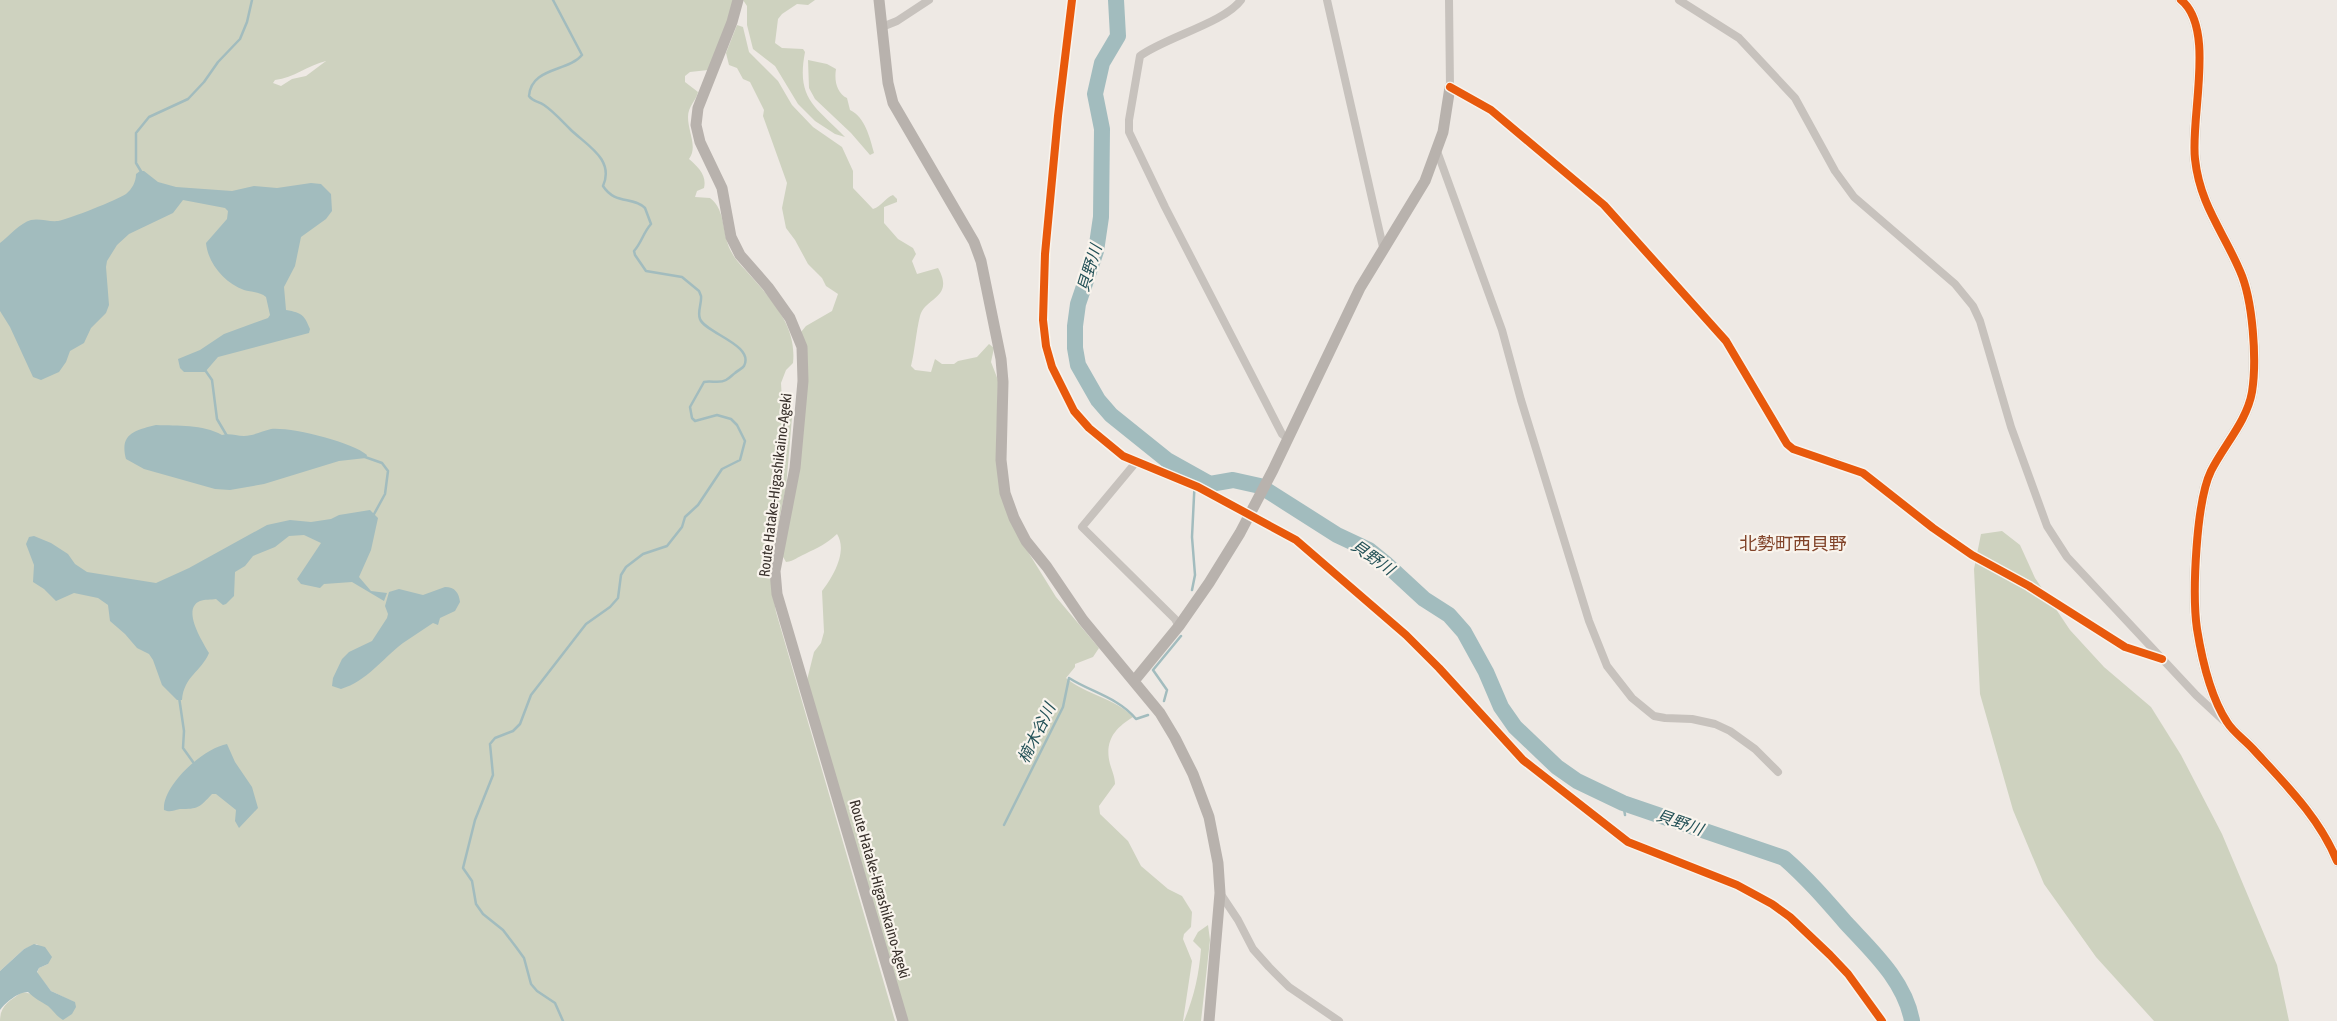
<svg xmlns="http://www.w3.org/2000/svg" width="2337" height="1021" font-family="'Asap Condensed','Noto Sans JP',sans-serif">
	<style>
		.green { fill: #ced2bf; fill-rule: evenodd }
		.water { fill: #a2bcbe }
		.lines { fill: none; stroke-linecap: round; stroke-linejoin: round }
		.stream { stroke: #a2bcbe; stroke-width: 2.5 }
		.river { stroke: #a2bcbe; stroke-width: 16 }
		.street { stroke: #c7c2bd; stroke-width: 8 }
		.secondary { stroke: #b8b2ad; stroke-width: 11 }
		.cycleway-casing { stroke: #f9f4ed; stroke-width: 11 }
		.cycleway { stroke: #e8590c; stroke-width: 8 }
		.labels { text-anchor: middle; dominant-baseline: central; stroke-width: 4.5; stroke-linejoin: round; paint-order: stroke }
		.street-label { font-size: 15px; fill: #38302b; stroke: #f9f4ed }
		.water-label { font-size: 16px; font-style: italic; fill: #235157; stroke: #f9f4ed }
		.quarter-label { font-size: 18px; fill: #814329; stroke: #f9f4ed }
	</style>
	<rect width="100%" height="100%" fill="#eee9e4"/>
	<!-- green -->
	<path class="green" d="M0 0H734L732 13 708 70 690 72 685 76V82L698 92C696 101 688 106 688 117 688 132 698 147 689 159 698 167 707 175 704 188L697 191 695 197 710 198C727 211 721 235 732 253 736 261 743 267 749 274 772 300 797 326 793 363L786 370 781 383 782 401 792 417 786 488 771 556 770 575 776 612 895 1021H0C0 1005 10 1001 22 992L74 1002 51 991 37 973 39 968 48 964 37 944 24 949 0 971ZM326 61 306 76 292 79 281 86 273 83 275 80C294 78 308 65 326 61Z
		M815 0 808 5 797 4 782 14 778 19 775 43 782 48 803 49 805 52C796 99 815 106 845 137L835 134 815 121 798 104 775 66 753 49 747 25V6L743 0Z
		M737 25 743 27 749 52 778 81 792 105 813 127 842 147 853 171V188L873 209C882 206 885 198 893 195L897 199V202L884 207V223L898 239 913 248 916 254 912 261 917 274 938 268C955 298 925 297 920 316 916 332 915 350 911 366L915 370 931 372 935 359 942 364H954L958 361 977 357 989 344 994 348 991 362 998 380 996 458 1025 547 1056 597 1099 648 1093 657 1075 664V667L1066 678C1086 695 1115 698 1133 717 1115 728 1104 741 1110 764 1112 771 1115 777 1115 784L1099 806 1100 814 1128 841 1141 866 1168 889 1182 896 1192 912 1191 927 1184 934 1183 939 1192 961 1183 1021H907L807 680 814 652 821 643 824 632 822 591C833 577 848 551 837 534 825 545 819 547 805 554 797 557 795 561 786 562L782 555 790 516 801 332 806 326 832 311 838 294 826 286 822 278 808 264 795 240 786 228 782 208 787 183 763 116 764 110 750 82 743 79 737 68 729 65 726 53Z
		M808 60 827 64 836 69C834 81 837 93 847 98L850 110C865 117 870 138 874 153L870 155 851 133 815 99 809 88Z
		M2002 531 2020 545 2035 578 2070 630 2104 667 2151 707 2181 755 2222 834 2277 965 2289 1021H2154L2096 957 2044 884 2013 810 1980 694 1974 569 1981 534Z
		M1208 925 1210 940 1201 1021H1184C1194 997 1199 975 1201 949L1193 941 1198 932Z"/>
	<!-- water -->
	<path class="water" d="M140 171H144L158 182 176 187 232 191 254 186 277 188 311 183 321 184 331 194 332 211 326 219 301 237 295 266 284 287 286 310C303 313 304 315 310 329L309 333 218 357 205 372H184L180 368 178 359 200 350 224 334 268 318 270 315 266 297C260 292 251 292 244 290 225 283 208 264 206 243L227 219 228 211 225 208 183 200 173 213 129 234 117 245 107 261 106 267 109 305 106 313 91 328 84 343 70 351 66 362 59 372 41 380 33 377 10 327 0 311V243C9 236 20 223 31 220 39 218 49 222 58 221 69 219 117 200 126 194 132 189 136 182 136 174Z
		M156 425C178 426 202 424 222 435 230 433 236 436 244 436 253 436 262 431 271 429 291 427 352 442 367 455L366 458 339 461 264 484 230 490 215 489 144 469 126 459C119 433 136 430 156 425Z
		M370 510 378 518 371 550 359 577 371 591 387 593 384 601 352 582 324 584 320 588 301 584 297 579 321 543 304 535 289 536 275 547 253 556 245 566 235 572 234 596 226 604 223 605 216 599C211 600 205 599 200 601 181 609 203 642 209 653 201 672 184 676 182 700H177L162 685 153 660 149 654 137 648 125 634 110 621 108 605 98 598 74 593 56 601 44 589 33 582 34 565 26 544 29 537 34 536 51 543 68 554 75 564 87 572 156 583 189 568 267 525 290 520 311 522 331 519 339 515Z
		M445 587C455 587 459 593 460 602L455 611 440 618 438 625 433 623C423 630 413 636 403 643 382 659 367 681 341 689L332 686 333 678 342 659 349 652 372 641 387 618 388 614 385 606 389 592 399 589 423 595Z
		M227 744 235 762 252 787 258 808 239 828 235 821 236 810 216 794H212C199 808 198 809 180 809 173 810 171 813 164 810 162 785 204 748 227 744Z
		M34 944 45 947 52 957 48 964 39 968 37 972 51 991 75 1002 76 1007 72 1014 63 1020C56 1016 54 1011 48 1006 40 1001 34 998 28 992 18 992 5 1003 0 1010V971L24 949Z"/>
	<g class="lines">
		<!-- stream -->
		<path class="stream" d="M553 0 582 55C568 72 531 67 529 96 533 102 538 101 544 105 553 111 562 121 570 129 586 145 615 159 603 186 615 205 633 196 645 208L651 224C643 233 642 242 634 251L635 255 646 271 682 277 699 291 701 296C702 303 697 312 700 319 705 333 755 345 744 366 742 369 738 370 735 373 732 375 730 378 726 380 719 384 711 380 704 382L690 407 692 418 695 421 717 415 731 419 737 425 745 441 740 460 722 469 698 505 685 517 682 527 667 546 643 554 626 567 621 575 618 598 610 607 586 624 531 695 520 724 513 731 495 738 490 744 493 775 475 820 463 868 472 881 476 904 483 914 503 930 516 947 524 958 531 984 537 991 555 1003 563 1021
			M142 173 136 163V133L149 117 188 99 204 82 218 62 240 39 247 22 252 0
			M205 370 212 380 217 419 227 436
			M365 457 382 463 388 471 385 494 373 516
			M1192 590 1195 575 1192 537 1195 476
			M179 697 184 731 183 748 193 762
			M1164 701 1167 690 1153 670 1181 636
			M1623 803 1625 815
			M1004 825 1063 707 1069 678C1091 692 1119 698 1136 719L1148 715"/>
		<!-- river -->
		<path class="river" d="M1116 0 1118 36 1102 63 1095 94 1102 129 1101 217 1096 251 1078 304 1075 326V348L1078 365 1098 400 1111 415 1167 460 1210 484 1233 480 1260 486 1337 535 1369 550 1385 563 1424 599 1449 615 1464 632 1486 672 1501 707 1515 727 1557 767 1577 781 1623 803 1784 858C1807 878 1826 900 1846 923 1872 951 1905 981 1912 1021"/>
		<!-- street -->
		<path class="street" d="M1072 0 1058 116 1045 254 1043 320 1046 346 1052 367 1074 411 1089 428 1123 456 1198 487 1296 540 1406 635 1439 668 1523 760 1628 842 1737 885 1772 904 1790 917 1830 955 1848 974 1882 1021
			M1241 0C1224 23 1166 37 1140 56L1129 120V132L1165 207 1282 434 1288 439
			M1327 0 1383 247
			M1449 0 1450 87 1491 110 1604 205 1726 341 1787 444 1793 449 1811 456 1836 462 1863 473 1933 528 1972 555 2029 586 2125 647 2162 659
			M1679 0 1739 38 1795 98 1835 171 1854 197 1955 284 1973 306 1980 321 2011 427 2047 526 2067 557 2196 695 2223 720
			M882 27 897 21 929 0
			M1437 151 1502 330 1521 400 1589 621 1607 666 1632 698 1654 716 1665 718 1692 719 1715 724 1730 731 1755 749 1778 772
			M1137 461 1082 527 1175 619 1179 626
			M1220 893 1238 920 1253 949 1269 967 1289 987 1339 1021"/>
		<!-- secondary -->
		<path class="secondary" d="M738 0 732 22 698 108 696 125 700 142 722 188 731 237 740 255 768 287 790 318 802 347 803 381 795 468 775 571 777 594 903 1021
			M879 0 888 83 893 103 974 242 981 261 1001 359 1003 382 1001 460 1005 493 1014 518 1026 541 1047 567 1083 620 1160 713 1175 738 1193 774 1209 817 1218 863 1220 893 1209 1021
			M2181 0C2216 28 2190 118 2195 159 2200 205 2223 231 2240 271 2253 300 2257 360 2252 392 2247 421 2224 445 2211 471 2196 502 2192 594 2197 629 2202 660 2210 696 2227 722 2233 732 2245 740 2253 749 2285 784 2319 817 2337 861
			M1134 681 1179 626 1209 583 1240 533 1273 470 1360 288 1425 181 1443 132 1450 87"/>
		<!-- cycleway casing -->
		<g class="cycleway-casing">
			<path id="cycleway" d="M1072 0 1058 116 1045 254 1043 320 1046 346 1052 367 1074 411 1089 428 1123 456 1198 487 1296 540 1406 635 1439 668 1523 760 1628 842 1737 885 1772 904 1790 917 1830 955 1848 974 1882 1021
				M2181 0C2216 28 2190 118 2195 159 2200 205 2223 231 2240 271 2253 300 2257 360 2252 392 2247 421 2224 445 2211 471 2196 502 2192 594 2197 629 2202 660 2210 696 2227 722 2233 732 2245 740 2253 749 2285 784 2319 817 2337 861
				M1450 87 1491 110 1604 205 1726 341 1787 444 1793 449 1863 473 1933 528 1972 555 2029 586 2125 647 2162 659"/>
		</g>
		<!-- cycleway -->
		<use href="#cycleway" class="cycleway"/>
	</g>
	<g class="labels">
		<!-- street labels -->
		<g class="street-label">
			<text transform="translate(775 485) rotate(-83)">Route Hatake-Higashikaino-Ageki</text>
			<text transform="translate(880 889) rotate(74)">Route Hatake-Higashikaino-Ageki</text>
		</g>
		<!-- water labels -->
		<g class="water-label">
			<text transform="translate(1089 268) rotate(-73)">貝野川</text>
			<text transform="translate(1373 557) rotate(35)">貝野川</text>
			<text transform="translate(1036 733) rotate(-64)">楠木谷川</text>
			<text transform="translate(1680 822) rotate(19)">貝野川</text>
		</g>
		<!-- quarter labels -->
		<g class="quarter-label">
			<text x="1793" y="543">北勢町西貝野</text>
		</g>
	</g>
</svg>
